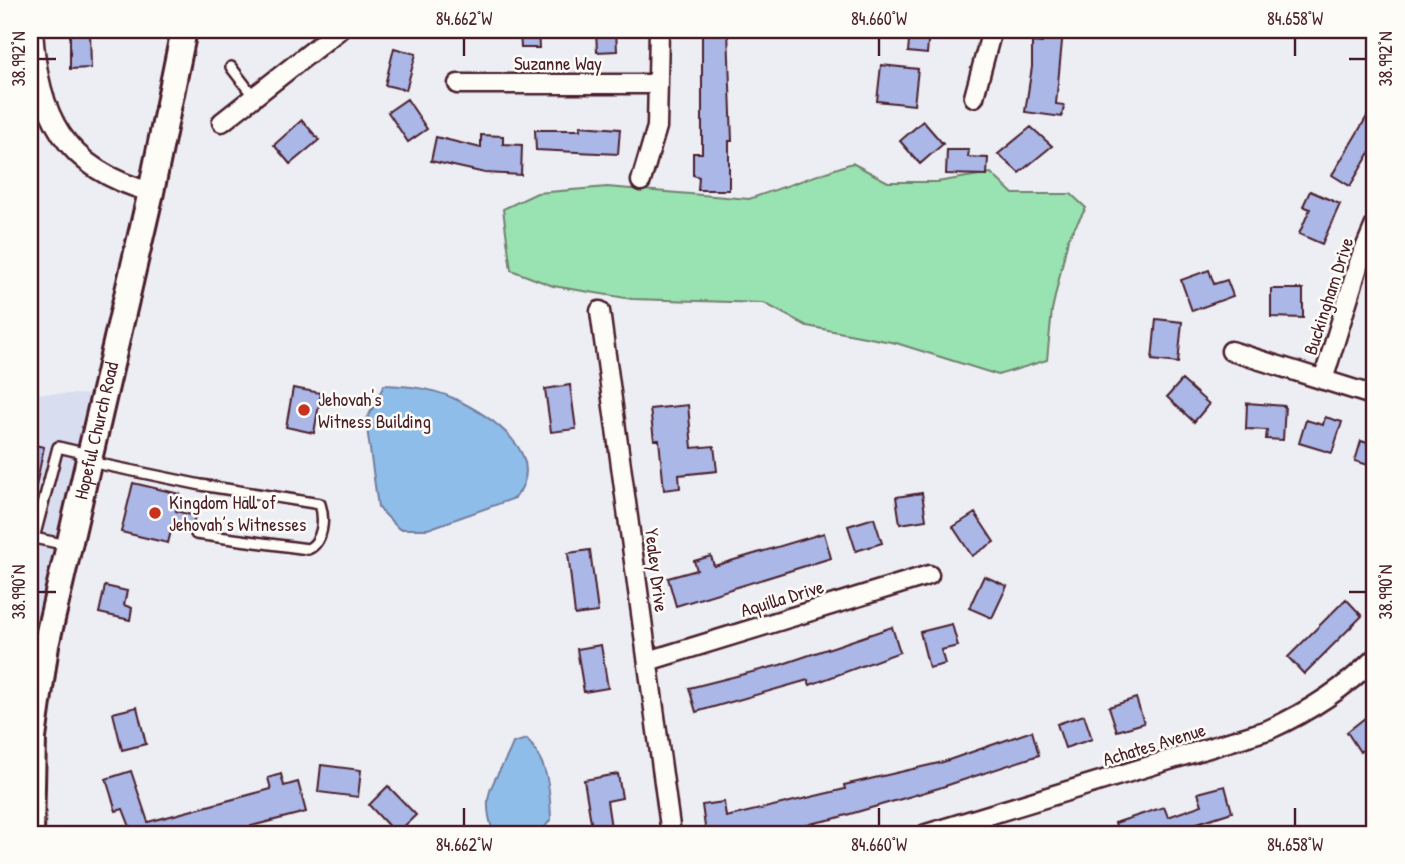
<svg xmlns="http://www.w3.org/2000/svg" width="1405" height="864" font-family="'Patrick Hand',sans-serif">
	<style>
		.built { fill: #d8def0 }
		.green { fill: #99e2b1; stroke: #72806e; stroke-width: 2 }
		.water { fill: #8fbde9; stroke: #737e9d; stroke-width: 2 }
		.building { fill: #aab7e7; stroke: #4a1f2b; stroke-width: 2 }
		.lines { fill: none; stroke-linecap: round; stroke-linejoin: round }
		.service-casing { stroke: #4a1f2b; stroke-width: 14 }
		.minor-casing { stroke: #4a1f2b; stroke-width: 23 }
		.secondary-casing { stroke: #4a1f2b; stroke-width: 30 }
		.service { stroke: #fdfcf7; stroke-width: 9 }
		.minor { stroke: #fdfcf7; stroke-width: 18 }
		.secondary { stroke: #fdfcf7; stroke-width: 24 }
		.ticks { fill: none; stroke: #4a1f2b; stroke-width: 2.5 }
		.poi-dot { fill: #c8321e; stroke: #fdfcf7; stroke-width: 2.5 }
		.labels { text-anchor: middle; dominant-baseline: central; stroke-width: 5; stroke-linejoin: round; paint-order: stroke }
		.street-label { font-size: 19px; fill: #4a1f2b; stroke: #fdfcf7 }
		.poi-label { font-size: 19px; fill: #4a1f2b; stroke: #fdfcf7; text-anchor: start }
		.neatline { fill: none; stroke: #4a1f2b; stroke-width: 2.5 }
		.ticks-label { font-size: 18px; text-anchor: middle; fill: #4a1f2b }
	</style>
	<rect width="100%" height="100%" fill="#eceef4"/>
	<filter id="ink" filterUnits="userSpaceOnUse"><feTurbulence type="fractalNoise" baseFrequency=".0143" numOctaves="2"/><feDisplacementMap in="SourceGraphic" scale="14" xChannelSelector="R" yChannelSelector="G"/><feConvolveMatrix kernelMatrix="1 2 1 2 8 2 1 2 1" color-interpolation-filters="sRGB"/></filter>
	<g filter="url(#ink)">
		<!-- built -->
		<path class="built" d="M30 393 104 395 44 659 30 655Z"/>
		<!-- green -->
		<path class="green" d="M852 163 888 182H937L991 173 1013 194H1071L1086 208 1068 239 1052 310 1047 360 998 375 896 343 807 326 764 303 632 299 553 286 511 270 503 209 537 193 607 187 749 199Z"/>
		<!-- water -->
		<path class="water" d="M384 385C408 386 431 388 453 398 489 415 551 454 515 498L428 529H399L378 507 366 421Z
			M527 739C548 764 550 787 551 819L541 832 494 834C477 788 499 781 513 743Z"/>
		<!-- building -->
		<path class="building" d="M90 30 91 68 70 69V31Z
			M520 30H538L539 48H521Z
			M596 30H616L617 51 597 52Z
			M702 30H728L732 141H729V190H698L699 177 693 175V153H702Z
			M910 30H929L927 54 908 52Z
			M1043 30 1063 31 1056 104 1064 105 1062 117 1025 112 1032 67V42L1042 43Z
			M394 48 416 54 406 90 385 85Z
			M881 65 918 69 914 105 877 101Z
			M407 99 427 129 408 142 388 112Z
			M1375 103V144L1350 186 1332 175Z
			M302 120 319 140 290 164 274 145Z
			M923 121 943 144 920 164 900 141Z
			M580 126 620 129 618 154 536 150 535 130H580Z
			M1031 127 1052 146 1019 173 998 154Z
			M481 135 503 136V144L522 145 521 175 485 173 431 161 436 137 481 148Z
			M947 150H969L968 157 988 158 987 175 946 174Z
			M1310 191 1340 204 1322 244 1299 234 1310 209 1303 206Z
			M1209 270 1214 284 1227 280 1233 296 1192 311 1181 280Z
			M1271 289H1303V318L1271 317Z
			M1156 319 1182 322 1178 363 1152 360Z
			M1182 380 1209 404 1194 422 1167 397Z
			M570 385 576 429 551 432 545 389Z
			M293 388 321 393 314 433 286 427Z
			M1247 403 1285 406 1283 440 1266 439 1267 430 1246 429Z
			M688 405 692 448 714 446 717 471 679 475 680 488 664 490 659 440H654L650 409Z
			M1325 417 1342 422 1332 453 1299 443 1306 420 1323 425Z
			M1361 441 1375 445V467L1355 461Z
			M30 444 44 447 36 486H30Z
			M133 483 180 494 176 511 195 516 192 528 190 531 172 527 168 543 121 532Z
			M922 493 926 520 900 524 896 497Z
			M975 513 994 542 972 556 953 527Z
			M874 518 882 543 856 551 848 526Z
			M824 533 831 558 676 606 668 578 697 570 694 561 711 556 714 566Z
			M590 550 598 612 575 615 568 553Z
			M984 576 1007 586 992 618 969 608Z
			M105 586 127 591 124 605 132 608 130 620 99 613Z
			M1346 599 1362 616 1304 674 1288 657Z
			M952 624 958 646 941 650 945 664 929 668 920 632Z
			M892 627 900 652 810 685 808 680 696 712 689 688 780 665Z
			M601 645 608 688 584 692 577 649Z
			M1136 698 1144 723 1117 731 1109 707Z
			M137 707 146 744 122 750 113 713Z
			M1375 710V740L1360 752 1347 732Z
			M1084 715 1092 739 1065 748 1057 724Z
			M1032 731 1039 755 939 788 833 819 761 834H706L702 805 724 802 726 817 845 789 844 785 943 762Z
			M321 765 361 770 358 797 318 792Z
			M131 771 148 822 271 789 268 778 281 774 284 786 298 782 306 812 220 834H206L204 826 176 834H118V831L130 827 123 809 116 811 106 779Z
			M618 774 622 798 607 801 612 834H593L584 780Z
			M388 786 416 815 396 834 369 805Z
			M1225 786 1232 812 1188 826 1191 834H1119L1115 823 1164 807 1168 817 1202 805 1198 793Z"/>
		<g class="lines">
			<!-- service casing -->
			<g class="service-casing">
				<path id="service" d="M231 67 254 97
					M90 462 201 485 320 504C325 519 323 542 308 549L196 534
					M67 545 34 538 58 447 88 454"/>
			</g>
			<!-- minor casing -->
			<g class="minor-casing">
				<path id="minor" d="M33 30C38 115 64 169 151 192
					M458 84H658
					M974 97 992 30
					M222 122 339 30
					M641 181 657 127 659 30
					M600 311 671 834
					M1231 351 1375 396
					M1323 380 1360 260 1375 225
					M648 661 929 575
					M926 834 1268 730C1308 712 1343 690 1375 658"/>
			</g>
			<!-- secondary casing -->
			<g class="secondary-casing">
				<g id="secondary">
					<path id="s1" d="M31 834 33 738 46 645 151 192 184 30"/>
				</g>
			</g>
			<!-- service -->
			<use href="#service" class="service"/>
			<!-- minor -->
			<use href="#minor" class="minor"/>
			<!-- secondary -->
			<use href="#secondary" class="secondary"/>
		</g>
	</g>
	<!-- ticks -->
	<path class="ticks" d="M464 38V56M879 38V56M1295 38V56M38 59H56M1349 59H1366M38 592H56M1349 592H1366M464 808V826M879 808V826M1295 808V826"/>
	<!-- markers -->
	<g class="poi-dot">
		<circle cx="304" cy="410" r="7"/>
		<circle cx="155" cy="513" r="7"/>
	</g>
	<g class="labels">
		<!-- street labels -->
		<g class="street-label">
			<text x="558" y="63">Suzanne Way</text>
			<text transform="translate(1328 296) rotate(-72)">Buckingham Drive</text>
			<text stroke="none"><textPath href="#s1" startOffset="410">Hopeful Church Road</textPath></text>
			<text transform="translate(657 570) rotate(83)">Yealey Drive</text>
			<text transform="translate(782 598) rotate(-17)">Aquilla Drive</text>
			<text transform="translate(1154 744) rotate(-17)">Achates Avenue</text>
		</g>
		<!-- poi labels -->
		<g class="poi-label">
			<text x="318" y="399">Jehovah's<tspan x="318" dy="22">Witness Building</tspan></text>
			<text x="169" y="502">Kingdom Hall of<tspan x="169" dy="22">Jehovah’s Witnesses</tspan></text>
		</g>
	</g>
	<!-- margin -->
	<rect width="1405" height="864" fill="none" stroke="#fdfcf7" stroke-width="77"/>
	<rect x="38" y="38" width="1328" height="788" class="neatline"/>
	<g class="ticks-label">
		<text x="464" y="25">84.662°W</text>
		<text x="879" y="25">84.660°W</text>
		<text x="1295" y="25">84.658°W</text>
		<text transform="translate(19 59) rotate(-90)" y="6">38.992°N</text>
		<text transform="translate(1386 59) rotate(-90)" y="6">38.992°N</text>
		<text transform="translate(19 592) rotate(-90)" y="6">38.990°N</text>
		<text transform="translate(1386 592) rotate(-90)" y="6">38.990°N</text>
		<text x="464" y="851">84.662°W</text>
		<text x="879" y="851">84.660°W</text>
		<text x="1295" y="851">84.658°W</text>
	</g>
</svg>
